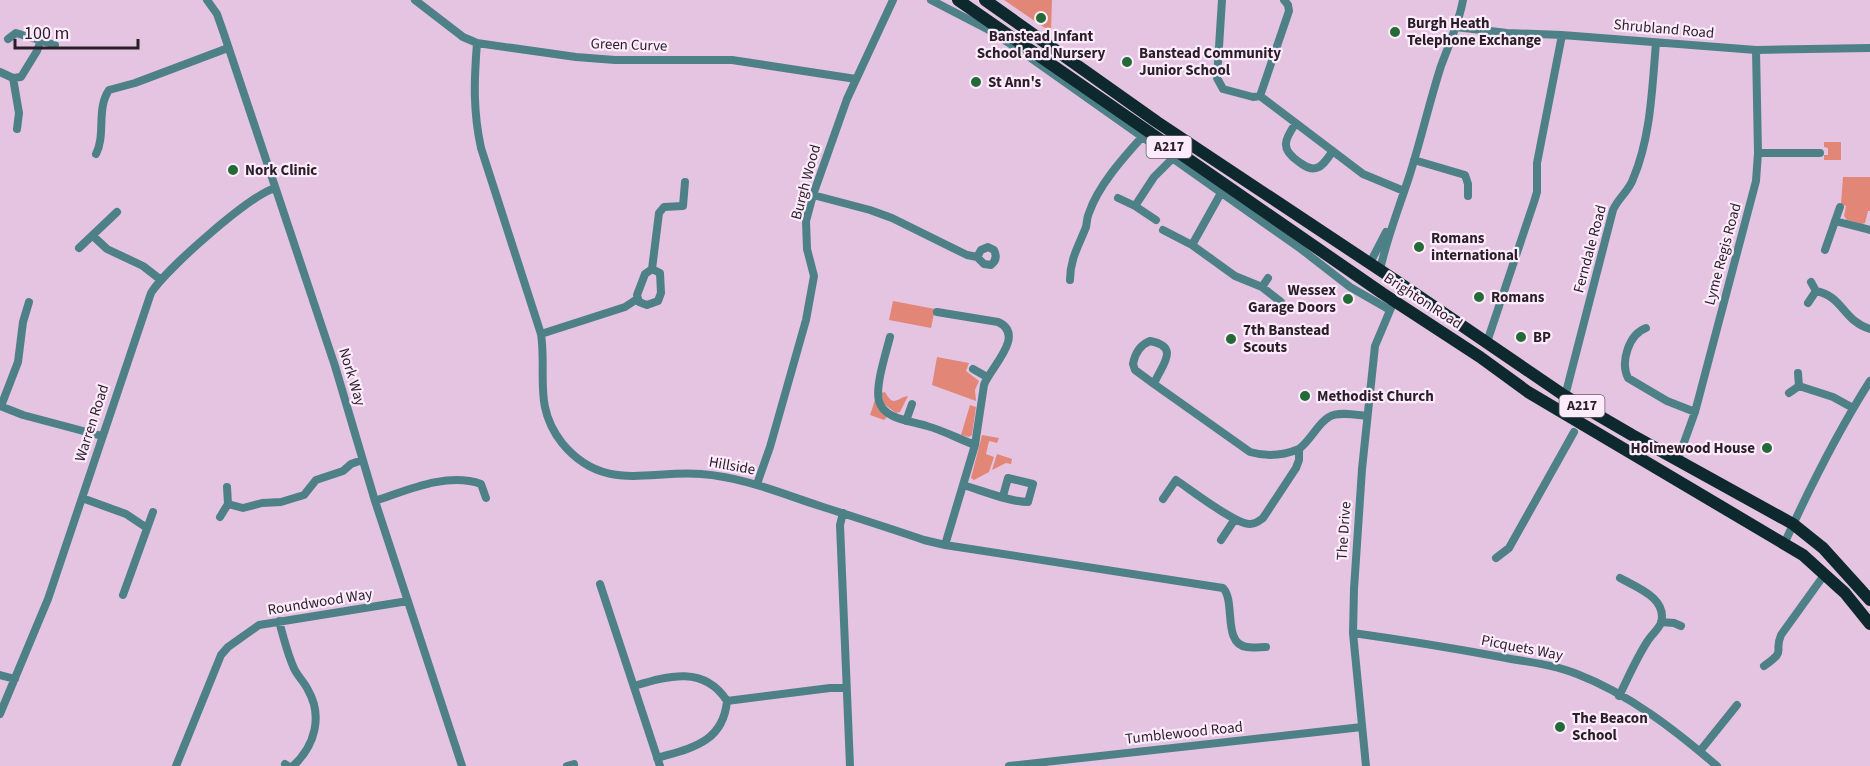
<svg xmlns="http://www.w3.org/2000/svg" width="1870" height="766" font-family="'Source Sans 3',sans-serif">
	<style>
		.green { fill: #e28678 }
		.lines { fill: none; stroke-linecap: round; stroke-linejoin: round }
		.minor { stroke: #4e8088; stroke-width: 8 }
		.trunk { stroke: #0e292d; stroke-width: 12 }
		.poi-dot { fill: #246a37; stroke: #fcebfa; stroke-width: 2 }
		.labels { text-anchor: middle; dominant-baseline: central; stroke-width: 4.5; stroke-linejoin: round; paint-order: stroke }
		.shield { fill: #fcebfa; stroke: #695c68; stroke-width: 1.5 }
		.shield-label { font-size: 14px; font-weight: bold; fill: #2a1e29 }
		.poi-label { font-size: 15px; font-weight: bold; fill: #2a1e29; stroke: #fcebfa; text-anchor: start }
		.street-label { font-size: 15px; fill: #2a1e29; stroke: #fcebfa }
	</style>
	<rect width="100%" height="100%" fill="#e5c4e2"/>
	<!-- green -->
	<path class="green" d="M1004 0H1052L1051 32 1007 2Z
		M1824 142H1841V160H1824V155H1828V148L1824 147Z
		M1843 177H1870V211H1868L1865 223 1862 224 1847 220 1844 216 1846 206 1841 204Z
		M893 301 935 309 931 328 889 320Z
		M937 357 969 363 966 371 979 381 975 390 976 401 932 385Z
		M885 392C894 408 896 398 908 396L900 412 896 413 884 404 881 393Z
		M875 400 880 409 888 416 884 420 870 415Z
		M970 405 976 407 972 435 969 437 961 435Z
		M982 435 999 438 997 443 989 441 986 454 994 457 989 472 974 480 971 478Z
		M997 454 1012 459 1011 464 1006 463 992 470Z"/>
	<g class="lines">
		<!-- minor -->
		<path class="minor" d="M207 0 217 14 224 34 335 366 375 501 462 766
			M415 0 463 37 477 43 576 57 615 60H732L856 79
			M931 0 987 29 1018 49 1301 249 1350 287 1390 310
			M1222 0 1217 78 1223 89 1253 97 1260 96 1363 174 1404 191
			M1456 27 1507 33 1562 35 1756 50 1870 48
			M8 39 16 33 55 45
			M477 43C474 81 473 111 481 148L541 334C547 374 533 406 562 443 603 493 648 470 701 474 743 477 780 493 820 506 854 517 889 528 924 540L945 545 1223 588C1236 601 1222 644 1247 647 1253 648 1260 647 1266 647
			M0 72 13 78 21 77 37 51 41 40
			M13 78 19 113 17 129
			M1260 96 1289 11 1288 5 1284 0
			M1296 123C1284 140 1280 149 1299 162 1305 166 1310 170 1316 168 1323 167 1328 157 1333 151
			M1758 153H1820
			M96 154C106 135 96 109 109 90L135 83 228 48
			M1414 160 1465 175 1468 184V196
			M813 195 870 210 892 218 967 255 977 257 984 264 991 265C996 261 997 256 994 250L988 247 981 250 977 257
			M1118 198 1135 206 1156 220
			M1135 206 1154 177 1173 158
			M1835 221 1870 230
			M1163 230 1192 245 1235 276 1262 287 1281 302
			M93 236 107 249 143 266 161 280
			M1192 245 1221 193
			M79 248 117 212
			M1825 250 1840 207
			M1370 263 1386 232
			M652 269 659 213 664 207 683 206 685 182
			M652 269 660 273 661 293 658 301 647 305 639 302 637 295 645 274Z
			M1380 270C1387 237 1399 208 1409 177 1421 140 1429 103 1441 66 1449 44 1459 23 1463 0
			M1070 280C1070 259 1079 245 1086 227 1087 222 1087 217 1089 213 1098 186 1123 158 1142 137
			M1262 287 1268 278
			M1816 291C1843 296 1843 321 1870 329
			M1808 303 1816 291 1811 282
			M937 312 998 322C1027 335 989 369 984 385L975 445 945 545
			M1646 328C1629 334 1620 362 1628 378L1667 401 1695 412
			M541 334 625 307 637 299
			M890 337C886 353 875 386 879 401 884 420 912 421 927 426 942 430 959 439 975 445
			M1150 341C1182 347 1160 367 1154 384L1135 370 1133 364C1135 353 1140 345 1150 341Z
			M1487 342 1534 202 1537 192V163L1562 35
			M973 369 987 377
			M1154 384 1250 452C1267 457 1282 456 1299 449
			M1799 386 1833 397 1853 408
			M1789 393 1799 386 1798 373
			M1565 396 1613 210C1618 198 1629 191 1633 179 1651 137 1652 88 1656 43
			M0 406 23 415 102 436
			M1 406 18 362 23 322 29 302
			M906 421 912 404
			M1678 459 1695 412 1756 181 1758 153 1756 50
			M757 484 770 447 806 320 814 276 807 249 806 221 813 195 847 99 893 0
			M963 485C981 490 1009 502 1028 502L1033 484 1008 478 1003 496
			M227 487 228 504
			M82 498 126 514 147 528
			M1163 499 1176 480C1190 489 1236 525 1250 524 1256 524 1259 521 1263 518L1296 468 1299 460V449C1311 440 1318 423 1329 417 1338 411 1357 415 1367 416
			M375 501C408 490 447 472 481 484L486 498
			M843 513 840 525 850 766
			M220 517 228 504 243 508 262 503 281 502 304 495 316 480 343 471 351 464 362 460
			M1221 540 1235 519
			M1785 542C1810 487 1837 433 1870 381
			M1496 558 1509 548 1574 432
			M600 584 660 766
			M123 595 153 512
			M279 621C283 636 287 652 293 666 296 675 304 681 308 690 323 716 315 746 293 766
			M1661 622 1674 623 1681 626
			M1353 633C1403 640 1452 648 1501 657 1526 662 1553 664 1577 674 1629 694 1675 730 1717 766
			M1764 666C1788 649 1773 654 1781 635L1822 578
			M0 675 15 679
			M634 686C668 676 704 665 727 701 723 743 691 748 657 758
			M1619 696C1628 678 1636 659 1647 642 1651 635 1658 630 1661 623 1668 598 1636 587 1620 578
			M727 701 830 688H846
			M0 714 48 599 151 293C166 269 249 196 275 188
			M1700 751 1737 705
			M285 764 288 766
			M176 766 221 655 228 647 259 625 408 601
			M567 766 574 764
			M1009 766 1362 727
			M1366 766 1353 633 1354 589 1362 469 1375 346 1391 308"/>
		<!-- trunk -->
		<path class="trunk" d="M958 0 1382 293 1480 357 1528 392 1803 555 1845 593 1870 624
			M985 0 1157 122 1398 282 1565 396 1632 435 1793 524 1823 548 1870 600"/>
	</g>
	<!-- markers -->
	<g class="poi-dot">
		<circle cx="1041" cy="18" r="6"/>
		<circle cx="1395" cy="32" r="6"/>
		<circle cx="1127" cy="62" r="6"/>
		<circle cx="976" cy="82" r="6"/>
		<circle cx="233" cy="170" r="6"/>
		<circle cx="1419" cy="247" r="6"/>
		<circle cx="1479" cy="297" r="6"/>
		<circle cx="1348" cy="299" r="6"/>
		<circle cx="1521" cy="337" r="6"/>
		<circle cx="1231" cy="339" r="6"/>
		<circle cx="1305" cy="396" r="6"/>
		<circle cx="1767" cy="448" r="6"/>
		<circle cx="1560" cy="727" r="6"/>
	</g>
	<g class="labels">
		<!-- shield labels -->
		<g class="shield">
			<rect x="1146.5" y="136" width="45" height="22" rx="4.5"/>
			<rect x="1559.5" y="395" width="45" height="22" rx="4.5"/>
		</g>
		<g class="shield-label">
			<text x="1169" y="147">A217</text>
			<text x="1582" y="406">A217</text>
		</g>
		<!-- poi labels -->
		<g class="poi-label">
			<text x="1407" y="23">Burgh Heath<tspan x="1407" dy="17">Telephone Exchange</tspan></text>
			<text x="1041" y="36" text-anchor="middle">Banstead Infant<tspan x="1041" dy="17">School and Nursery</tspan></text>
			<text x="1139" y="53">Banstead Community<tspan x="1139" dy="17">Junior School</tspan></text>
			<text x="988" y="82">St Ann's</text>
			<text x="245" y="170">Nork Clinic</text>
			<text x="1431" y="238">Romans<tspan x="1431" dy="17">international</tspan></text>
			<text x="1336" y="290" text-anchor="end">Wessex<tspan x="1336" dy="17">Garage Doors</tspan></text>
			<text x="1491" y="297">Romans</text>
			<text x="1243" y="330">7th Banstead<tspan x="1243" dy="17">Scouts</tspan></text>
			<text x="1533" y="337">BP</text>
			<text x="1317" y="396">Methodist Church</text>
			<text x="1755" y="448" text-anchor="end">Holmewood House</text>
			<text x="1572" y="718">The Beacon<tspan x="1572" dy="17">School</tspan></text>
		</g>
		<!-- street labels -->
		<g class="street-label">
			<text transform="translate(1664 29) rotate(5)">Shrubland Road</text>
			<text transform="translate(629 45) rotate(2)">Green Curve</text>
			<text transform="translate(806 182) rotate(-75)">Burgh Wood</text>
			<text transform="translate(1590 249) rotate(-75)">Ferndale Road</text>
			<text transform="translate(1723 254) rotate(-75)">Lyme Regis Road</text>
			<text transform="translate(1423 301) rotate(33)">Brighton Road</text>
			<text transform="translate(352 377) rotate(73)">Nork Way</text>
			<text transform="translate(92 423) rotate(-72)">Warren Road</text>
			<text transform="translate(732 466) rotate(10)">Hillside</text>
			<text transform="translate(1344 531) rotate(-86)">The Drive</text>
			<text transform="translate(320 602) rotate(-9)">Roundwood Way</text>
			<text transform="translate(1522 648) rotate(11)">Picquets Way</text>
			<text transform="translate(1184 733) rotate(-6)">Tumblewood Road</text>
		</g>
	</g>
	<!-- scale -->
	<path d="M15 39v9h123v-9" fill="none" stroke="#2a1e29" stroke-width="3"/>
	<text x="24" y="39" font-size="18" fill="#2a1e29" stroke="#fcebfa" stroke-width="4.5" paint-order="stroke">100 m</text>
</svg>
